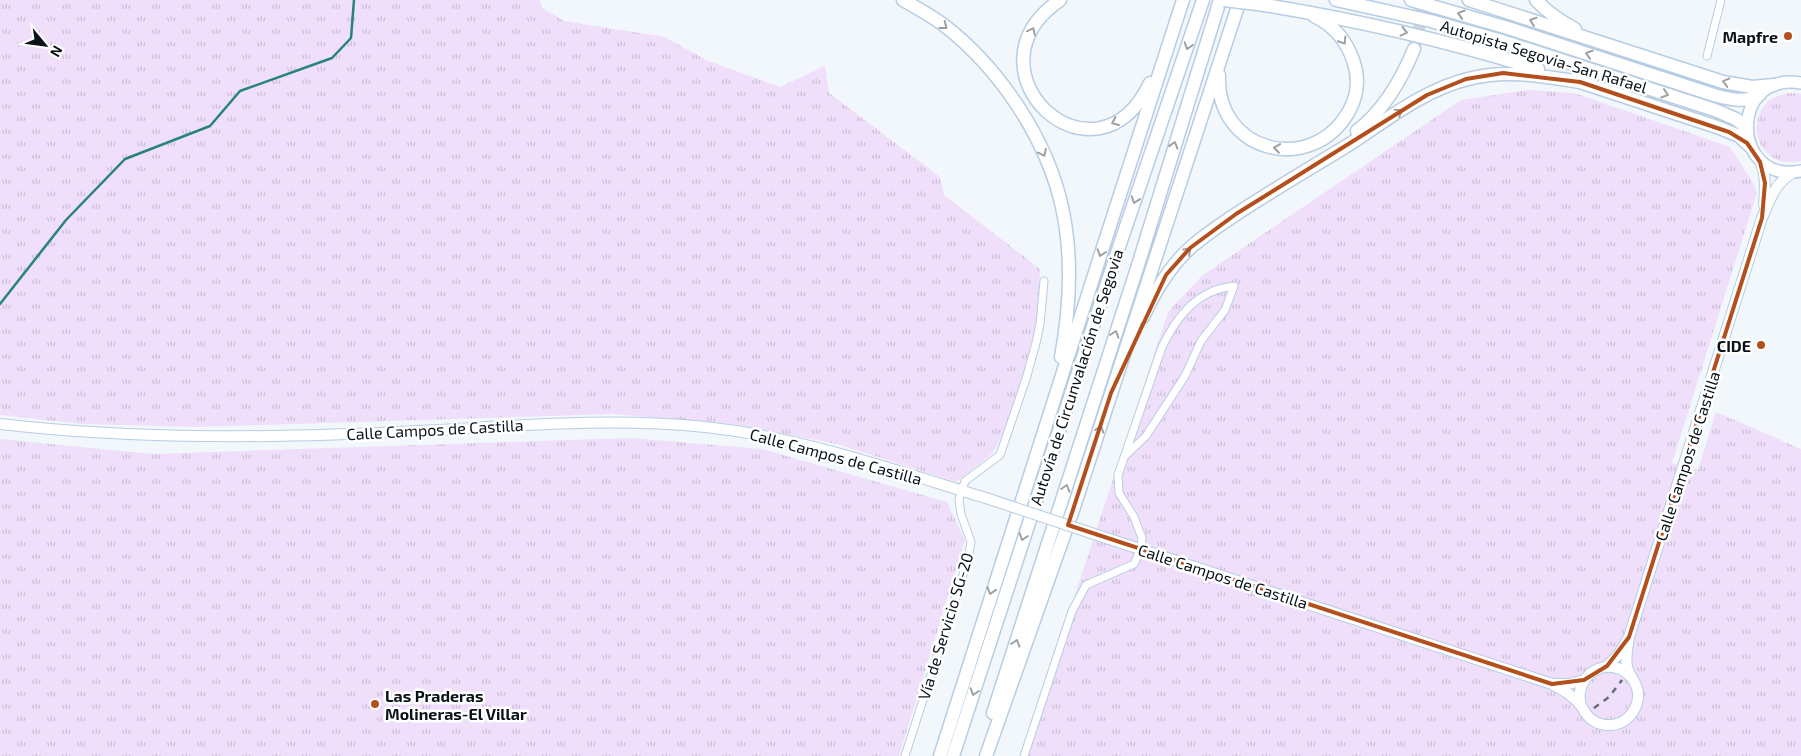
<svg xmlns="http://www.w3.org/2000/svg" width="1801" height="756" font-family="'Exo 2',sans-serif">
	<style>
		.grass { fill: url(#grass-tufts) }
		.garden { fill: #efdffb }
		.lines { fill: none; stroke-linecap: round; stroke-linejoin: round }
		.stream { stroke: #26837d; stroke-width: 2.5 }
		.motorway-tunnel { stroke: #cfd5d9; stroke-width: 12; stroke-dasharray: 12 6; stroke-linecap: butt }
		.minor-casing { stroke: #b7cde3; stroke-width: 9 }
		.secondary-casing { stroke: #b7cde3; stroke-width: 12 }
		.primary-casing { stroke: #b7cde3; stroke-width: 14 }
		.motorway-casing { stroke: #b7cde3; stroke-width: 15 }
		.minor { stroke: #fff; stroke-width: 7 }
		.secondary { stroke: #fff; stroke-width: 10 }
		.primary { stroke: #fff; stroke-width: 11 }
		.motorway { stroke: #fff; stroke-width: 12 }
		.rail { stroke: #656c72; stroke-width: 2.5; stroke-dasharray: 6 6; stroke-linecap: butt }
		.secondary-bridge-casing { stroke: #b7cde3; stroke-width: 12; stroke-linecap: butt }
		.motorway-bridge-casing { stroke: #b7cde3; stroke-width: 15; stroke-linecap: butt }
		.secondary-bridge { stroke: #fff; stroke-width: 10 }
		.motorway-bridge { stroke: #fff; stroke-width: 12 }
		.oneway { stroke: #9da0a3 }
		.marked { fill: none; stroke: #b34f1d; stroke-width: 4; stroke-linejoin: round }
		.poi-dot { fill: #b34f1d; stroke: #fff; stroke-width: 2 }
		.labels { text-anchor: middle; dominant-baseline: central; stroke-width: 5; stroke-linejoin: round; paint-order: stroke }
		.poi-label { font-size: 16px; font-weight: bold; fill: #0a1219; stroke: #fff; text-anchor: end }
		.street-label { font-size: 16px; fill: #0a1219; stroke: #fff }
	</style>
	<defs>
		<pattern id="grass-tufts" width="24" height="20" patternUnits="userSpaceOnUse" patternTransform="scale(1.25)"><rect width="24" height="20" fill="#efdffb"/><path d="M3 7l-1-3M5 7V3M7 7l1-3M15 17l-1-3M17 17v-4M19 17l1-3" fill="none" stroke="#ccbed7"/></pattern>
	</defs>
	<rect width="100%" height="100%" fill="#f2f7fb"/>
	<!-- grass -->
	<path class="grass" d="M0 0H540L542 8 564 21 665 37 706 60 780 87 825 66 829 93 940 177 944 195 1040 269 1038 326 1005 430 993 453 956 482 837 444 732 424 613 414 197 427 82 424 0 415Z
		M1528 90 1574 93 1730 147 1752 181 1757 193 1672 463 1698 470 1716 412 1801 449V756H1022L1168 312 1203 275 1461 100Z
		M1790 93 1801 94V161C1751 173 1738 99 1790 93Z
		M631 438 762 449 947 502 965 540 899 756H0V439L153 454Z"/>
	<!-- garden -->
	<path class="garden" d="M1589 695a20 20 0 1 1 40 0a20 20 0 1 1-40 0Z"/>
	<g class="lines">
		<!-- stream -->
		<path class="stream" d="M0 304 66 220 125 159 210 126 240 91 332 58 351 38 354 0"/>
		<!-- motorway-tunnel -->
		<path class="motorway-tunnel" d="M1414 49 1419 30 1422 0"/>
		<!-- minor casing -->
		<g class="minor-casing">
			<path id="minor" d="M1707 56 1721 0
				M905 756 968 559 971 542 961 514 959 499 965 481 1000 455 1026 379 1036 343 1040 324 1044 281
				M1024 756 1072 611 1086 585 1134 564 1141 549 1142 538 1134 517 1119 493 1118 475 1162 347C1177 316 1197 290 1234 286L1225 310 1201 341 1185 376 1146 436 1125 456"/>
		</g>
		<!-- secondary casing -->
		<g class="secondary-casing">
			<path id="secondary" d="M1758 158C1767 173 1765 189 1764 205
				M0 424C140 440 279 438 420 431 515 426 610 417 705 427 801 437 894 470 986 498
				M1100 536 1552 684C1563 690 1574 696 1582 707 1585 713 1588 718 1594 721 1602 726 1612 726 1620 723 1633 717 1641 702 1637 688 1635 681 1629 675 1627 667 1625 657 1628 646 1629 637
				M1607 666 1619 654 1629 637 1762 218C1770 200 1775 182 1794 172
				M1555 684H1569L1584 680
				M1581 706C1572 675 1609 653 1631 677"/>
		</g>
		<!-- primary casing -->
		<g class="primary-casing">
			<path id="primary" d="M1801 83C1728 71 1731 185 1801 171"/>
		</g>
		<!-- motorway casing -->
		<g class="motorway-casing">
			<path id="motorway" d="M903 0C917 8 932 16 945 26 1000 69 1047 139 1062 207 1073 257 1070 308 1061 357
				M1060 0C958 70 1095 198 1150 83
				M1336 0 1431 21 1502 41 1715 110 1736 119 1746 127
				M1411 0 1508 28 1714 95C1729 99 1747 104 1760 94
				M1469 0 1723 82 1752 87 1774 85
				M1536 0C1547 12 1560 21 1575 29
				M1265 5C1358 20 1448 41 1538 69
				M1219 75C1215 152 1312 177 1349 111 1358 95 1359 77 1353 60 1346 40 1333 25 1314 16
				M1574 80 1717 127 1739 136 1751 147
				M1357 131C1384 110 1401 81 1414 49
				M1143 317C1155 291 1169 267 1190 248 1209 231 1233 216 1255 202 1285 183 1315 165 1345 147 1384 122 1423 90 1468 79 1506 69 1542 76 1580 82
				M993 713 1139 262 1220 0
				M940 756C1019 503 1102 252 1183 0
				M953 756 1118 250 1203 0
				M986 756 1073 510 1240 0"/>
		</g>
		<!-- minor -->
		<use href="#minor" class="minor"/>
		<!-- secondary -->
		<use href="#secondary" class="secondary"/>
		<!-- primary -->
		<use href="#primary" class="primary"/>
		<!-- motorway -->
		<use href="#motorway" class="motorway"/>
		<!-- rail -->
		<path class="rail" d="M1594 708 1609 697 1622 680"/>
		<!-- secondary-bridge casing -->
		<g class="secondary-bridge-casing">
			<path id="secondary-bridge" d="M986 498 1100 536"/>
		</g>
		<!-- motorway-bridge casing -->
		<g class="motorway-bridge-casing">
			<path id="motorway-bridge" d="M1224 0 1265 5"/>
		</g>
		<!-- secondary-bridge -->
		<use href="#secondary-bridge" class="secondary-bridge"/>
		<!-- motorway-bridge -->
		<use href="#motorway-bridge" class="motorway-bridge"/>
	</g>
	<!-- one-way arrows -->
	<defs><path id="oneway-chevron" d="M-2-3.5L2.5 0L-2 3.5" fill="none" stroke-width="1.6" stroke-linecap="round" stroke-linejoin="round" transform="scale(1.25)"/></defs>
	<g class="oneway">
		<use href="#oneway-chevron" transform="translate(1461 14) rotate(-163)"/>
		<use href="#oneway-chevron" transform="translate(1533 21) rotate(-161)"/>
		<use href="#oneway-chevron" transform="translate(944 26) rotate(38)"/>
		<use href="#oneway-chevron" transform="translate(1032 31) rotate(-64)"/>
		<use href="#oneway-chevron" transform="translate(1404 32) rotate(13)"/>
		<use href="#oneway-chevron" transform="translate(1343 41) rotate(57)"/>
		<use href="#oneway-chevron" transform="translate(1188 46) rotate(108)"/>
		<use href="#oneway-chevron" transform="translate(1589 54) rotate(-162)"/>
		<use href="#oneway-chevron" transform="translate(1726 82) rotate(-165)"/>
		<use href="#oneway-chevron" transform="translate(1665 94) rotate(18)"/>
		<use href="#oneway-chevron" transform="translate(1399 112) rotate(-33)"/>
		<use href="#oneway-chevron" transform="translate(1115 122) rotate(156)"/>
		<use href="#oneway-chevron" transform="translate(1174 145) rotate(-73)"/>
		<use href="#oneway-chevron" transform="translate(1277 148) rotate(-172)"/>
		<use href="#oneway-chevron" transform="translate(1043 153) rotate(65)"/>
		<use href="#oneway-chevron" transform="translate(1135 200) rotate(109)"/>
		<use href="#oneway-chevron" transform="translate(1188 251) rotate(-43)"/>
		<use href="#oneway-chevron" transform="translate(1101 253) rotate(108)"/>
		<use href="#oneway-chevron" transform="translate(1115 334) rotate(-72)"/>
		<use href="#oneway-chevron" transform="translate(1100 429) rotate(-72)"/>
		<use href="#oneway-chevron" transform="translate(1066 488) rotate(-72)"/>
		<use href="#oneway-chevron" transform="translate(1023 537) rotate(108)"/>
		<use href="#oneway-chevron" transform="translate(991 591) rotate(107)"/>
		<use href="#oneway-chevron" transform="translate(1016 643) rotate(-72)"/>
		<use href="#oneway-chevron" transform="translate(974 692) rotate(108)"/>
	</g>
	<!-- marked area -->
	<path class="marked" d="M1503 73 1580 82 1729 132 1747 143 1760 162 1765 183 1762 218 1629 637 1607 666 1584 680 1552 684 1068 525 1111 393 1166 275 1190 248 1236 214 1427 95 1466 79Z"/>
	<!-- markers -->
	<g class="poi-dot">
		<circle cx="1788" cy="36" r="5"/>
		<circle cx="1761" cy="345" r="5"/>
		<circle cx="375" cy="704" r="5"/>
	</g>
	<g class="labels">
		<!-- poi labels -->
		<g class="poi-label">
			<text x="1778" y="36">Mapfre</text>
			<text x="1751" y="345">CIDE</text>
			<text x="385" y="695" text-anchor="start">Las Praderas<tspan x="385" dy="18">Molineras-El Villar</tspan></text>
		</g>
		<!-- street labels -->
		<g class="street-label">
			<text transform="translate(1544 56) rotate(17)">Autopista Segovia-San Rafael</text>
			<text transform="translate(1076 377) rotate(-72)">Autovía de Circunvalación de Segovia</text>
			<text transform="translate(435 429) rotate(-3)">Calle Campos de Castilla</text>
			<text transform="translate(836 456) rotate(15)">Calle Campos de Castilla</text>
			<text transform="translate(1687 456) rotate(-72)">Calle Campos de Castilla</text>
			<text transform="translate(1223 576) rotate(18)">Calle Campos de Castilla</text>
			<text transform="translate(945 626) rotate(-73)">Vía de Servicio SG-20</text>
		</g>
	</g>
	<!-- north arrow -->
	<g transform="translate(45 45) rotate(119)" stroke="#ffffff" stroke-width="4" paint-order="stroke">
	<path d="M0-4L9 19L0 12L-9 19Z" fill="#0a1219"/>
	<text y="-8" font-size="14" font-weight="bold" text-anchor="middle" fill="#0a1219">N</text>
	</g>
</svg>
